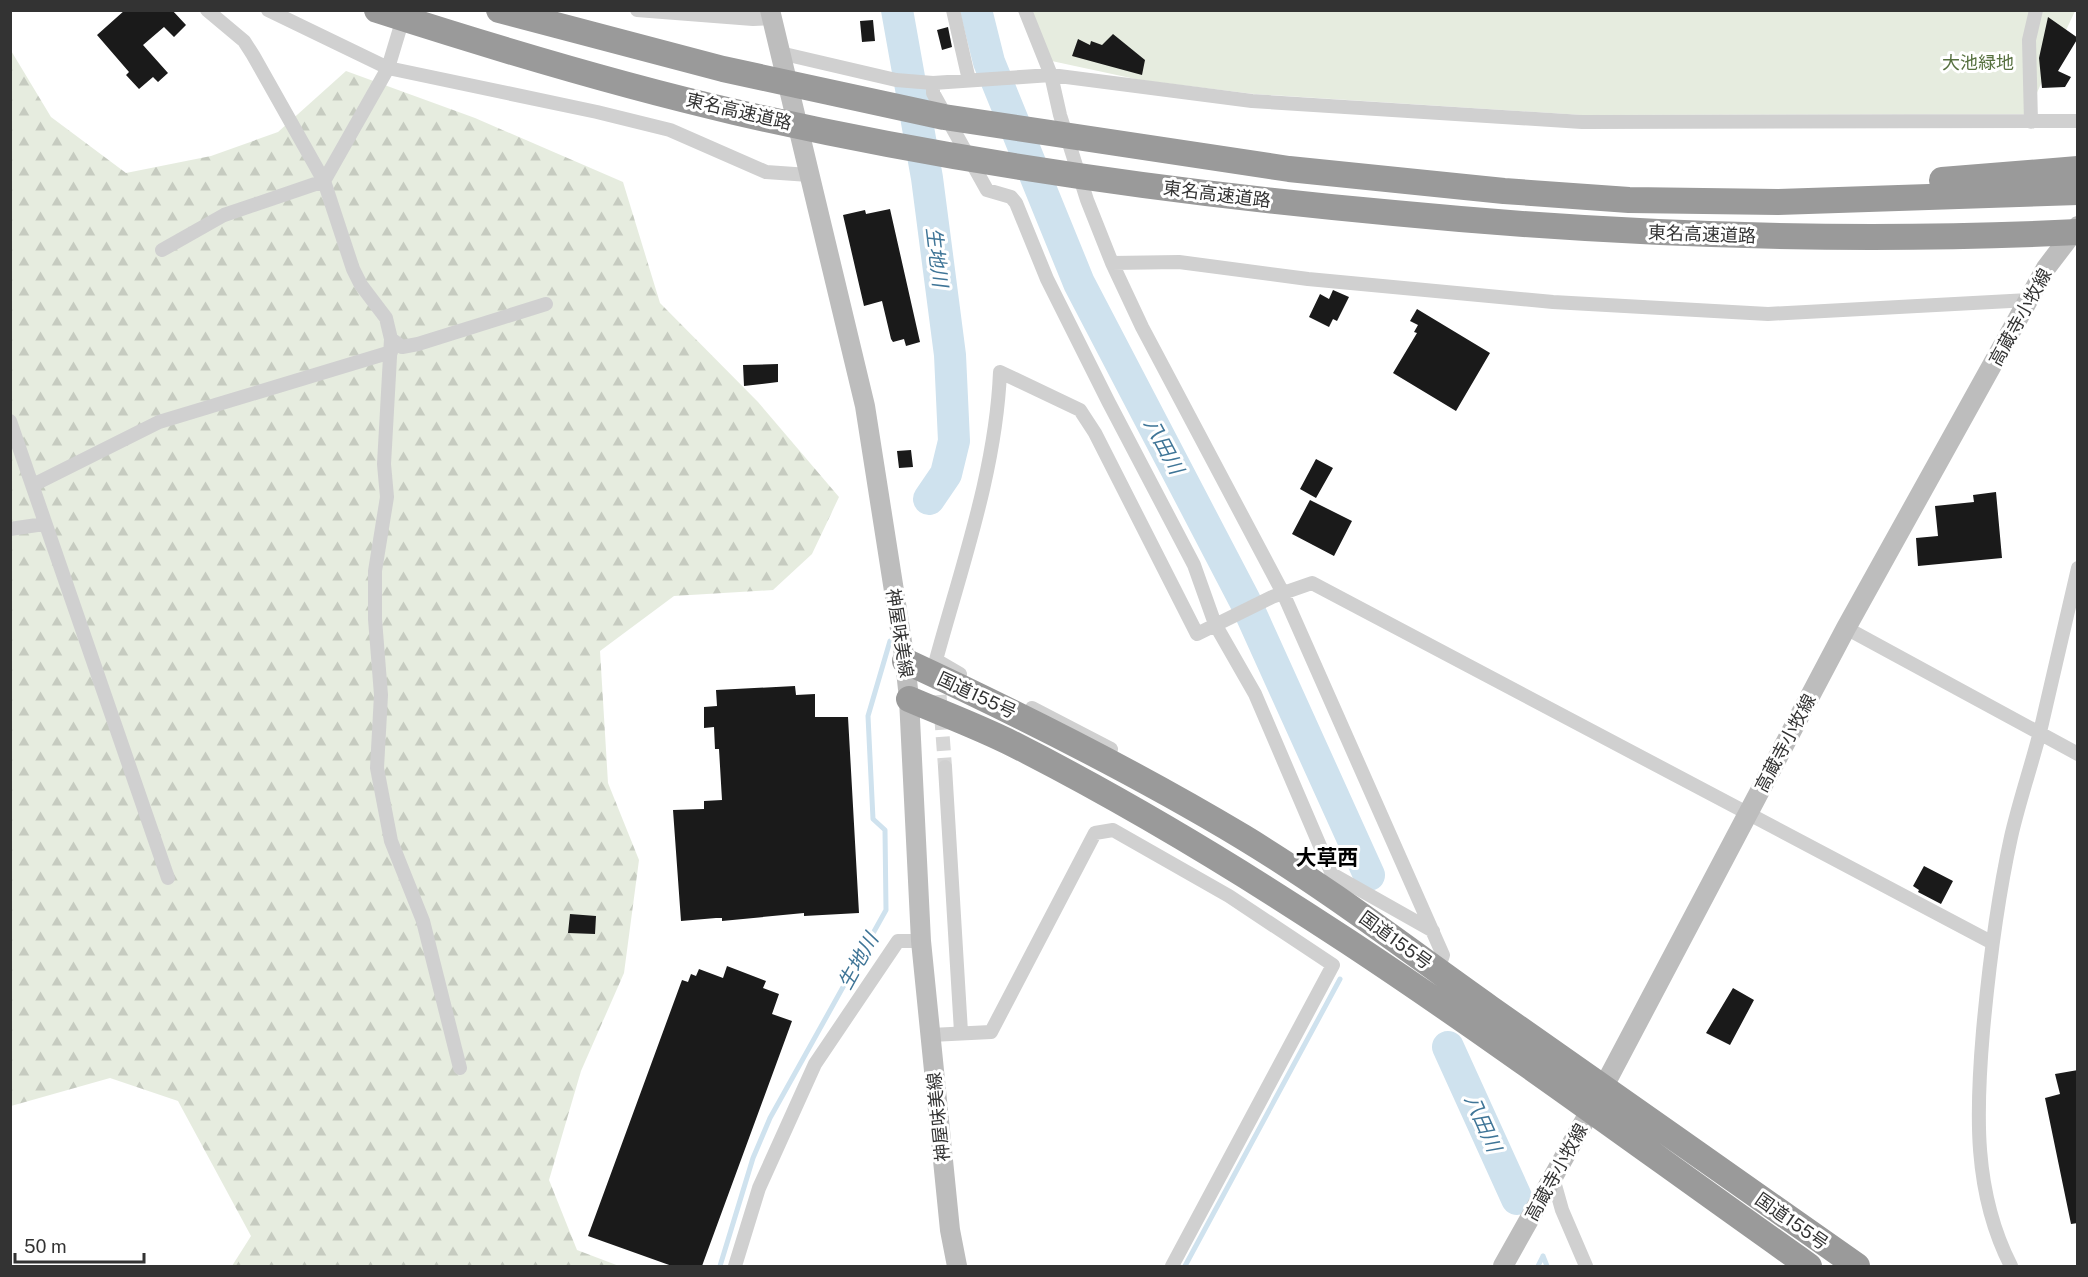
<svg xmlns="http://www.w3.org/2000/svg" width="2088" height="1277" font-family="'Public Sans','Noto Sans JP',sans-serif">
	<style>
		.green { fill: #e6ecdf }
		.forest { fill: url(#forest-firs) }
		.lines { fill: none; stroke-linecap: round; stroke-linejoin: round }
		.stream { stroke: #cfe2ee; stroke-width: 5 }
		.river { stroke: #cfe2ee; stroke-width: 32 }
		.building { fill: #1a1a1a }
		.street-tunnel { stroke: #d6d6d6; stroke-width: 14; stroke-dasharray: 14 7; stroke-linecap: butt }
		.street { stroke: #d0d0d0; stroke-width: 14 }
		.secondary { stroke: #bdbdbd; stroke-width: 20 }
		.highway { stroke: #9a9a9a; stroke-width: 26 }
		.labels { text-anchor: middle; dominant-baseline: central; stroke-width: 6; stroke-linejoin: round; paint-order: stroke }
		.park-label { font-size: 18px; fill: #56703f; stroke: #fff }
		.street-label { font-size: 18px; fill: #333; stroke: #fff }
		.water-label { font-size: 20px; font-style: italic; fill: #3f7597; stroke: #fff }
		.quarter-label { font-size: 21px; font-weight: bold; fill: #000; stroke: #fff }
	</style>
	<defs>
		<pattern id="forest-firs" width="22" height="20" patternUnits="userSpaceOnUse" patternTransform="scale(1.5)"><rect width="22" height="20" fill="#e6ecdf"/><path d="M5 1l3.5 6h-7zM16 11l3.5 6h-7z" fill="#c6cbc0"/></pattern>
	</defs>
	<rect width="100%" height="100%" fill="#fff"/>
	<!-- green -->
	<path class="green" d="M1030 11H2075L2027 114 1582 115 1254 94 1140 80 1047 60Z"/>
	<!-- forest -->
	<path class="forest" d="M10 49 51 117 126 173 211 156 278 132 346 71 475 118 623 182 660 303 758 402 839 497 812 554 773 590 674 596 600 651 608 783 639 860 624 973 581 1071 549 1180 577 1250 619 1266H232L251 1236 178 1101 110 1078 11 1106Z"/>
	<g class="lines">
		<!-- stream -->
		<path class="stream" d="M1543 1256 1547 1266
			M720 1266 753 1158 770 1118 886 910 885 830 873 819 868 716 890 641
			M1185 1266 1340 979
			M1538 1266 1543 1256"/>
		<!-- river -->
		<path class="river" d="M897 10 927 178 950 355 954 441 946 474 929 499
			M976 10 989 62 1079 283 1245 601 1369 875
			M1448 1047 1517 1199"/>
	</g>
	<!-- building -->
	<path class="building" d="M125 10H172L186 25 174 37 164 27 143 45 168 73 158 82 153 77 139 89 126 75 129 72 97 35Z
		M2048 17 2078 38 2058 71 2071 77 2065 87 2042 88 2039 58Z
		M873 20 875 41 862 42 860 21Z
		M948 27 952 47 942 50 937 30Z
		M1113 34 1145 60 1142 75 1072 56 1078 39 1090 45 1091 41 1102 45Z
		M890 209 920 342 906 346 904 339 893 342 891 339 882 301 864 306 843 215 865 210 866 214Z
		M1333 290 1349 297 1337 321 1333 319 1329 327 1309 317 1320 294 1329 299Z
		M1417 309 1490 353 1456 411 1393 373 1417 333 1414 332 1418 325 1410 321Z
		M778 364V382L744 386 743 365Z
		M911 450 913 467 899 468 897 451Z
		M1316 459 1333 468 1316 498 1300 489Z
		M1996 492 2002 558 1918 566 1916 538 1938 536 1935 506 1974 502 1973 495Z
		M1310 500 1352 521 1334 556 1292 534Z
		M795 686 796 695 815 694V717H848L859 913 804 916V913L722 921V918H716L681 921 673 810 704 809V801L722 800 719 749H715L714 727 704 728V707L717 706 716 690Z
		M1924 866 1953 881 1941 904 1918 892 1919 890 1913 886Z
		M570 914 596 916 595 934 568 933Z
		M727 966 766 981 763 988 779 994 772 1014 792 1021 702 1266H672L588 1236 682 980 688 982 691 974 696 976 699 969 723 978Z
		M1733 988 1754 1000 1730 1045 1706 1033Z
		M2078 1070V1223L2071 1224 2045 1098 2060 1094 2055 1074Z"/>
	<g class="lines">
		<!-- street-tunnel -->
		<path class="street-tunnel" d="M938 674 945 767"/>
		<!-- street -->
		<path class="street" d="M207 10 244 41 253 55 324 181 353 269 361 285 386 318 391 339 384 464 387 497 375 571V619L381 695 377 768 391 841 423 921 460 1068
			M268 10 388 68 597 112 670 130 766 172 809 175
			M637 10 753 19 771 18
			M953 10 969 80
			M1025 10 1051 75 1060 115 1087 200 1112 263 1142 327 1283 593 1443 955 1438 970
			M780 53 896 80 933 83 1051 75 1252 101 1582 122 2078 121
			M933 83V93L987 190 1011 197 1016 203 1047 279 1108 401 1194 565 1215 624 1255 694 1332 874 1339 898
			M2031 122 2029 40 2036 10
			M162 250 224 215 324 181 388 68 404 15
			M1112 263 1179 262 1308 279 1553 302 1768 314 2029 300
			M391 339 402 347 418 344 546 304
			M10 421 168 878
			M33 485 159 422 391 352
			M10 529 44 524
			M1846 628 2078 754
			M960 674 936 660C962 565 996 470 1000 372L1080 410 1095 433 1197 634 1272 597 1312 583 1991 942
			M1032 708 1111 749
			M945 767 961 1032
			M1332 874 1433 931
			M931 1035 991 1032 1095 833 1113 830 1229 896 1333 965 1172 1266
			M1553 1178 1562 1210 1586 1266
			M735 1266 759 1188 815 1064 898 941H921
			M2011 1266C1973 1192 1976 1112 1983 1031 1989 965 1997 901 2011 837 2019 802 2031 767 2040 732 2053 677 2065 622 2078 568"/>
		<!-- secondary -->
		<path class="secondary" d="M770 10 865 406 905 661 909 699 921 941 950 1230 957 1266
			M1503 1266 1603 1088 1846 628 2046 268 2078 226"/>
		<!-- highway -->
		<path class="highway" d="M377 10C495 48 614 84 735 112 952 162 1173 193 1394 213 1621 235 1850 243 2078 232
			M499 10 723 69 944 117 1289 169 1504 191 1629 200 1778 202 2078 192
			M1942 180 2078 169
			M905 661C1021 715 1133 771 1243 837 1329 889 1408 950 1490 1008 1612 1094 1735 1180 1857 1266
			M909 699C944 714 979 727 1013 744 1297 888 1550 1083 1809 1266"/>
	</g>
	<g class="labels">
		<!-- park labels -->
		<g class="park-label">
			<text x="1978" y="62">大池緑地</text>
		</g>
		<!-- street labels -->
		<g class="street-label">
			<text transform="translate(739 111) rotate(13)">東名高速道路</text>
			<text transform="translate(1217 194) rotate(7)">東名高速道路</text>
			<text transform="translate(1702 234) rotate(2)">東名高速道路</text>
			<text transform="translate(2020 317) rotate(-61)">高蔵寺小牧線</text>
			<text transform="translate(900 633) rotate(81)">神屋味美線</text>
			<text transform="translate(977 695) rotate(25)">国道155号</text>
			<text transform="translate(1785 743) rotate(-62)">高蔵寺小牧線</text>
			<text transform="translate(1396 940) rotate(36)">国道155号</text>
			<text transform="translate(938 1117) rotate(-96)">神屋味美線</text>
			<text transform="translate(1556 1172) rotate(-61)">高蔵寺小牧線</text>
			<text transform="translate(1792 1221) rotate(35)">国道155号</text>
		</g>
		<!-- water labels -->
		<g class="water-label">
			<text transform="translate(937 257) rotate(83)">生地川</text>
			<text transform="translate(1164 446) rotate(62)">八田川</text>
			<text transform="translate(858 961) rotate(-61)">生地川</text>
			<text transform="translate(1483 1123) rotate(66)">八田川</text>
		</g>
		<!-- quarter labels -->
		<g class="quarter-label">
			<text x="1327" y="857">大草西</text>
		</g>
	</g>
	<!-- border -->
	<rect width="2088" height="1277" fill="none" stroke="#333333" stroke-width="24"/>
	<!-- scale -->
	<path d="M15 1253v9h129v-9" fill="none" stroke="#333333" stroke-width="3"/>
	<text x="24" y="1253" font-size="18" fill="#333333" stroke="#ffffff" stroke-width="4.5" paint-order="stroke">50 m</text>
</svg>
